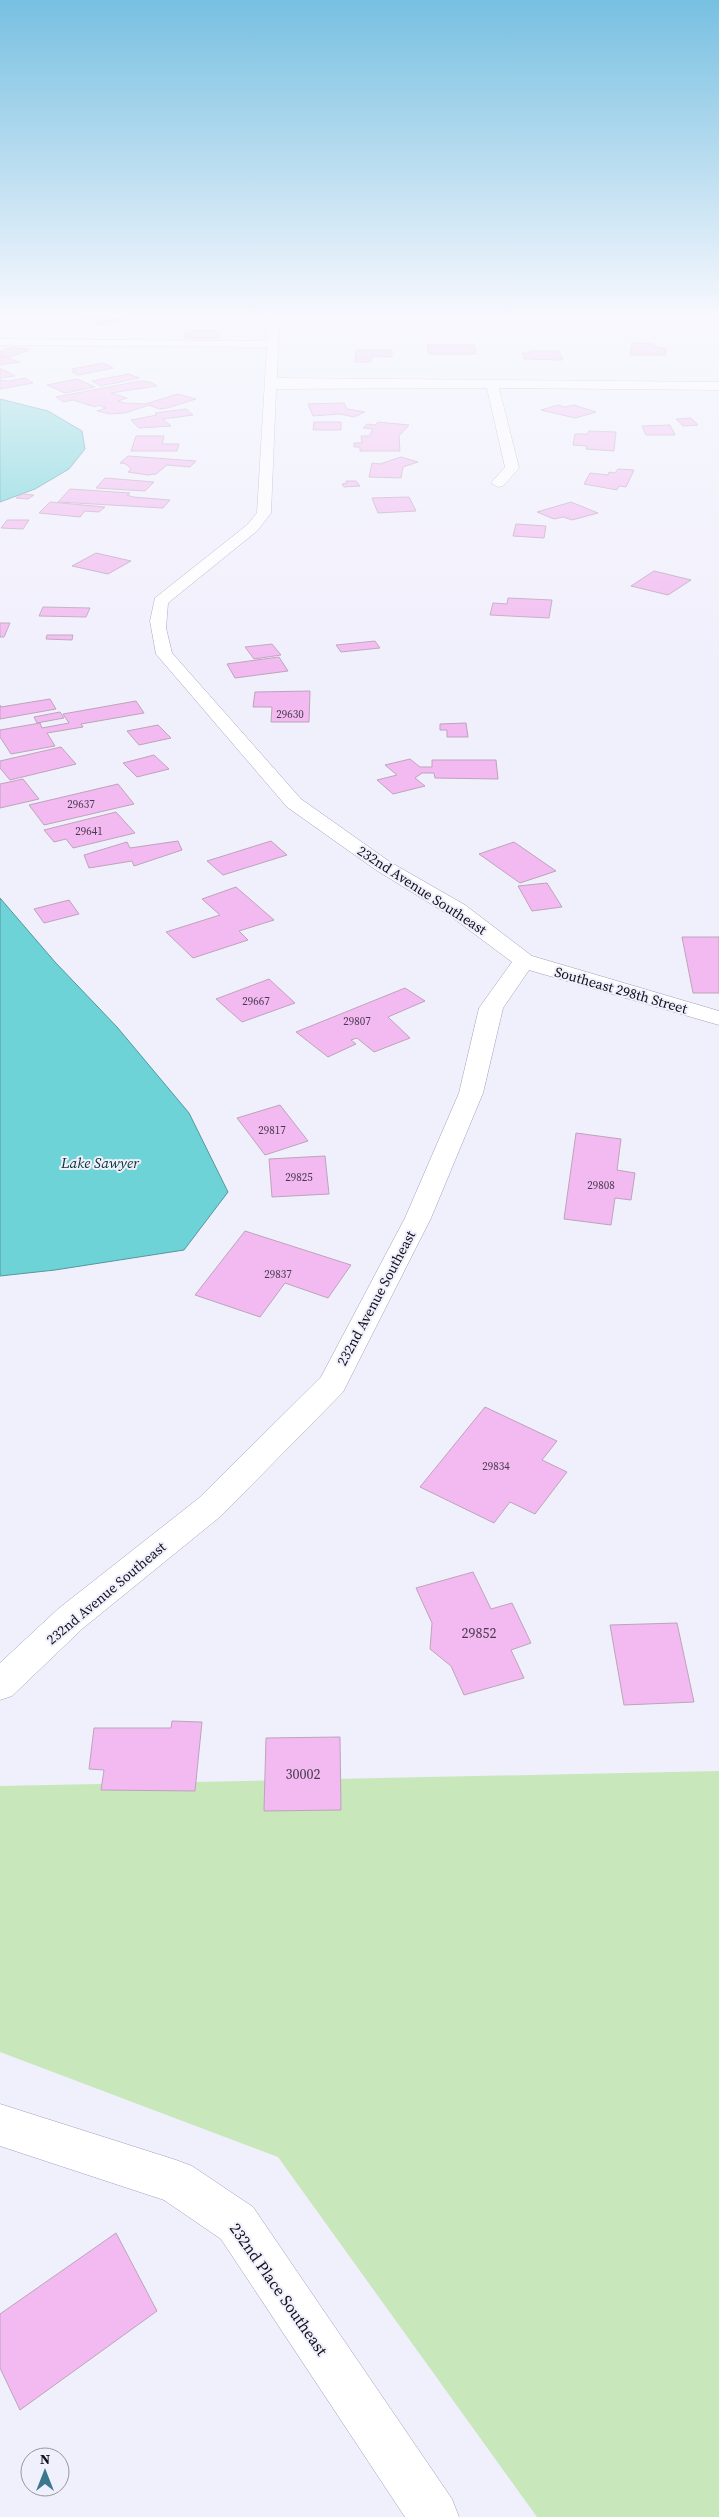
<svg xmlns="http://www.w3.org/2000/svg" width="719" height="2517" font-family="'Source Serif 4',serif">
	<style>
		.green { fill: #c8e7bb }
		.water { fill: #6ed3d6; stroke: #52989e }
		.building { fill: #f2baf0; stroke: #bda4bb }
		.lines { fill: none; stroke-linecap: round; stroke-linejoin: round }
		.minor-casing { stroke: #a39fbd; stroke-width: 1 }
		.minor { fill: #fff; fill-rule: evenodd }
		.labels { text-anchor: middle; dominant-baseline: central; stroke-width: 4; stroke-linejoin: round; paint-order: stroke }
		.number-label { font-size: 11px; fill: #493a50 }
		.street-label { font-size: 14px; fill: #11101a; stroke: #f0effc }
		.near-number-label { font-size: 14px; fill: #493a50 }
		.water-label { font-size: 15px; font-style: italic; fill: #043739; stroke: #f0effc }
		.near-street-label { font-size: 16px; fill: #11101a; stroke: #f0effc }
	</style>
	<rect width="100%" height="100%" fill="#f0effc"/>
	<!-- green -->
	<path class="green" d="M719 1771V2517H537L278 2157 0 2052V1786Z"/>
	<!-- water -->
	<path class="water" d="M0 399 48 411 82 431 85 449 69 469 35 489 0 502Z
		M0 898 55 962 117 1027 189 1113 228 1192 184 1250 55 1270 0 1276Z"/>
	<!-- building -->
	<path class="building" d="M90 317H116L125 321 101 325 84 318Z
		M186 331H220L218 338H184Z
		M632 343 654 344V347L666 349V355H630Z
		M427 345H474L476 354H429Z
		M13 347 29 350 10 357 0 356V352Z
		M356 350H392V357L372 356 371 362H355Z
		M530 351H559L563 360 524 359 522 353H530Z
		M0 357 7 358 20 362 0 365Z
		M103 363 113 368 78 375 72 372 76 371 72 369Z
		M0 369H2L15 376 0 378Z
		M129 374 139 378 101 386 92 381Z
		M25 378 33 383 0 389V380L9 381Z
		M77 379 95 387 65 393 47 385Z
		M140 381 150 382 157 386 111 393 127 398 118 401 125 403 145 404 178 394 196 399 167 408 159 409 149 405 125 413 110 414 97 411 106 408 98 405 95 407 73 400 63 402 56 397Z
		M344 403 347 409 365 412 354 417 340 414 313 416 308 404Z
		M558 405 565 407 574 405 596 412 575 418 541 410Z
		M186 409 193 415 163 419 171 426 139 428 131 420 157 415 155 413Z
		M691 418 698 425 683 426 676 419Z
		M314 422H341V430H313Z
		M378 422 409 425 399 436 400 451H360V447H354V443H362L361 436H369L373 429 363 428 367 424 375 425Z
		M670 425 675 435H646L642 426Z
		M589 431 616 432 614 451 586 449 587 446 573 445 575 434H588Z
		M136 436H164L162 444H179L177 451H131Z
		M128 456 196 461 190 467 167 465 156 474 148 475 128 472 131 469 126 464 120 463Z
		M401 457 418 462 403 467 401 478 369 477 372 463 380 464Z
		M618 469 634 470 626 487 619 486 617 490 584 484 590 473 608 475 609 472 615 473Z
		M105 478 154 482 145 491 96 488Z
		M346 481H356L360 486 344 487 342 484 347 483Z
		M70 489 130 493 127 495 133 497 170 500 163 508 58 502Z
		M22 494 34 495 28 499 16 498Z
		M409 497 416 511 378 513 372 498Z
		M50 502 105 507 99 512 85 511 80 517 39 513Z
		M571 502 598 513 572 520 563 517 554 519 537 512Z
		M7 520H29L23 529 1 528Z
		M516 524 546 526 544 538 513 536Z
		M96 553 131 561 108 574 72 566Z
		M654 571 691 580 668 595 631 586Z
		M508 598 552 600 549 618 490 615 493 603 507 604Z
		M43 607 90 608 86 617 39 616Z
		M0 623H10L4 637H0Z
		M47 635H73L72 640 46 639Z
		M375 641 380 648 341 652 336 645Z
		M272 644 281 655 254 659 245 647Z
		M279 657 288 671 235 678 227 664Z
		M310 691 309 722H271L272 707H253L255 692Z
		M50 699 56 709 0 719V705L1 707Z
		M136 701 144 713 81 724 83 727 47 733 55 746 11 754 0 737V730L40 723 42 728 69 723 63 714Z
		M60 712 64 718 37 723 34 717Z
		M466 723 468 737H447V730H440V724Z
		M158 725 171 738 139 745 127 731Z
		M61 747 76 764 10 780 0 768V761Z
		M154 755 169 769 137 777 123 763Z
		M410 759 420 767H432V760H496L498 779 435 778 434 773H422L415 778 425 786 393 794 377 780 397 775 385 765Z
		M23 779 39 799 0 808V784Z
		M118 784 134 804 44 825 29 805Z
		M116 812 135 833 73 848 66 839 54 842 44 830Z
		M178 841 182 850 134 866 132 861 89 868 84 855 127 842 130 848Z
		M271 841 287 855 223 875 207 861Z
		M514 842 556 871 520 883 479 854Z
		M547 883 562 907 532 911 518 886Z
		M236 887 274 920 239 931 248 940 193 958 166 932 220 915 202 899Z
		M69 900 79 914 44 923 34 909Z
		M682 937H719V993H693Z
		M269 979 295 1003 242 1022 216 999Z
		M405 988 425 1001 388 1017 410 1038 374 1052 357 1038 351 1040 356 1044 328 1057 296 1032Z
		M280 1105 308 1141 265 1155 237 1118Z
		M576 1133 621 1139 617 1170 635 1173 631 1200 615 1198 611 1225 564 1219Z
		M325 1156 329 1194 272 1197 269 1159Z
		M245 1231 351 1265 328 1298 285 1283 260 1317 195 1295Z
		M485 1407 557 1441 542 1460 567 1472 535 1514 510 1502 494 1523 420 1487Z
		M473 1572 491 1609 512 1603 531 1643 511 1650 524 1678 464 1695 451 1666 430 1649 432 1623 416 1588Z
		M677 1623 694 1702 624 1705 610 1625Z
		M172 1721 202 1722 195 1791 101 1790 104 1770 89 1769 94 1728H171Z
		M340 1737 341 1810 264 1811 266 1738Z
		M116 2233 157 2311 20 2410 0 2368V2314Z"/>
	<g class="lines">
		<!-- minor casing -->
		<g class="minor-casing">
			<path id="minor" d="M269 317H279L277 378 719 382V390L499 388 519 468 503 486 498 487 491 483 505 467 487 388 276 389 271 513 257 531 168 603 166 628 172 653 301 799 390 862 465 905 532 956 719 1011V1025L529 970 503 1008 483 1093 431 1218 343 1392 221 1516 82 1629 12 1696 0 1700V1663L58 1609 199 1498 321 1377 405 1218 459 1093 479 1008 512 962 449 915 376 870 287 807 156 654 150 621 155 598 247 525 257 513 267 347 0 345V339L267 341Z
				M0 2104 176 2160 192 2166 253 2207 452 2499 459 2517H405L221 2239 164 2200 0 2146Z"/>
		</g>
		<!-- minor -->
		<use href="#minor" class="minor"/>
	</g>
	<!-- sky -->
	<linearGradient id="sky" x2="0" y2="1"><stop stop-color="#77c0e1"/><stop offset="0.47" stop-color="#f8f8fe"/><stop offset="1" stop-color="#f8f8fe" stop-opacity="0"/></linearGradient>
	<rect width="719" height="670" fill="url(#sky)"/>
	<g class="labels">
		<!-- number labels -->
		<g class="number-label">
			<text x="290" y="714">29630</text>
			<text x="81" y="804">29637</text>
			<text x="89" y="831">29641</text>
			<text x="256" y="1001">29667</text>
			<text x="357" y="1021">29807</text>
			<text x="272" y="1130">29817</text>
			<text x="299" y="1177">29825</text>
			<text x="601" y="1185">29808</text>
			<text x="278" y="1274">29837</text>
			<text x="496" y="1466">29834</text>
		</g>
		<!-- street labels -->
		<g class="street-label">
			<text transform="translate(422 890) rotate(33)">232nd Avenue Southeast</text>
			<text transform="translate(621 990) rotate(16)">Southeast 298th Street</text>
			<text transform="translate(376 1298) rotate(-62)">232nd Avenue Southeast</text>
			<text transform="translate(106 1593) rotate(-40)">232nd Avenue Southeast</text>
		</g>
		<!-- near-number labels -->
		<g class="near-number-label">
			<text x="479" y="1633">29852</text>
			<text x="303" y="1774">30002</text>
		</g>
		<!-- water labels -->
		<g class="water-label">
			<text x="100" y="1162">Lake Sawyer</text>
		</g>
		<!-- near-street labels -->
		<g class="near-street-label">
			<text transform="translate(279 2289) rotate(55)">232nd Place Southeast</text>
		</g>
	</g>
	<!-- north arrow -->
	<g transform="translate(45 2472)"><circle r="24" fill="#f0effc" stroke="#9796a2"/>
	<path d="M0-4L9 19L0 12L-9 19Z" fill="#3a788d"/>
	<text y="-8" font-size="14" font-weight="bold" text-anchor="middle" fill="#11101a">N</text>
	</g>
</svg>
